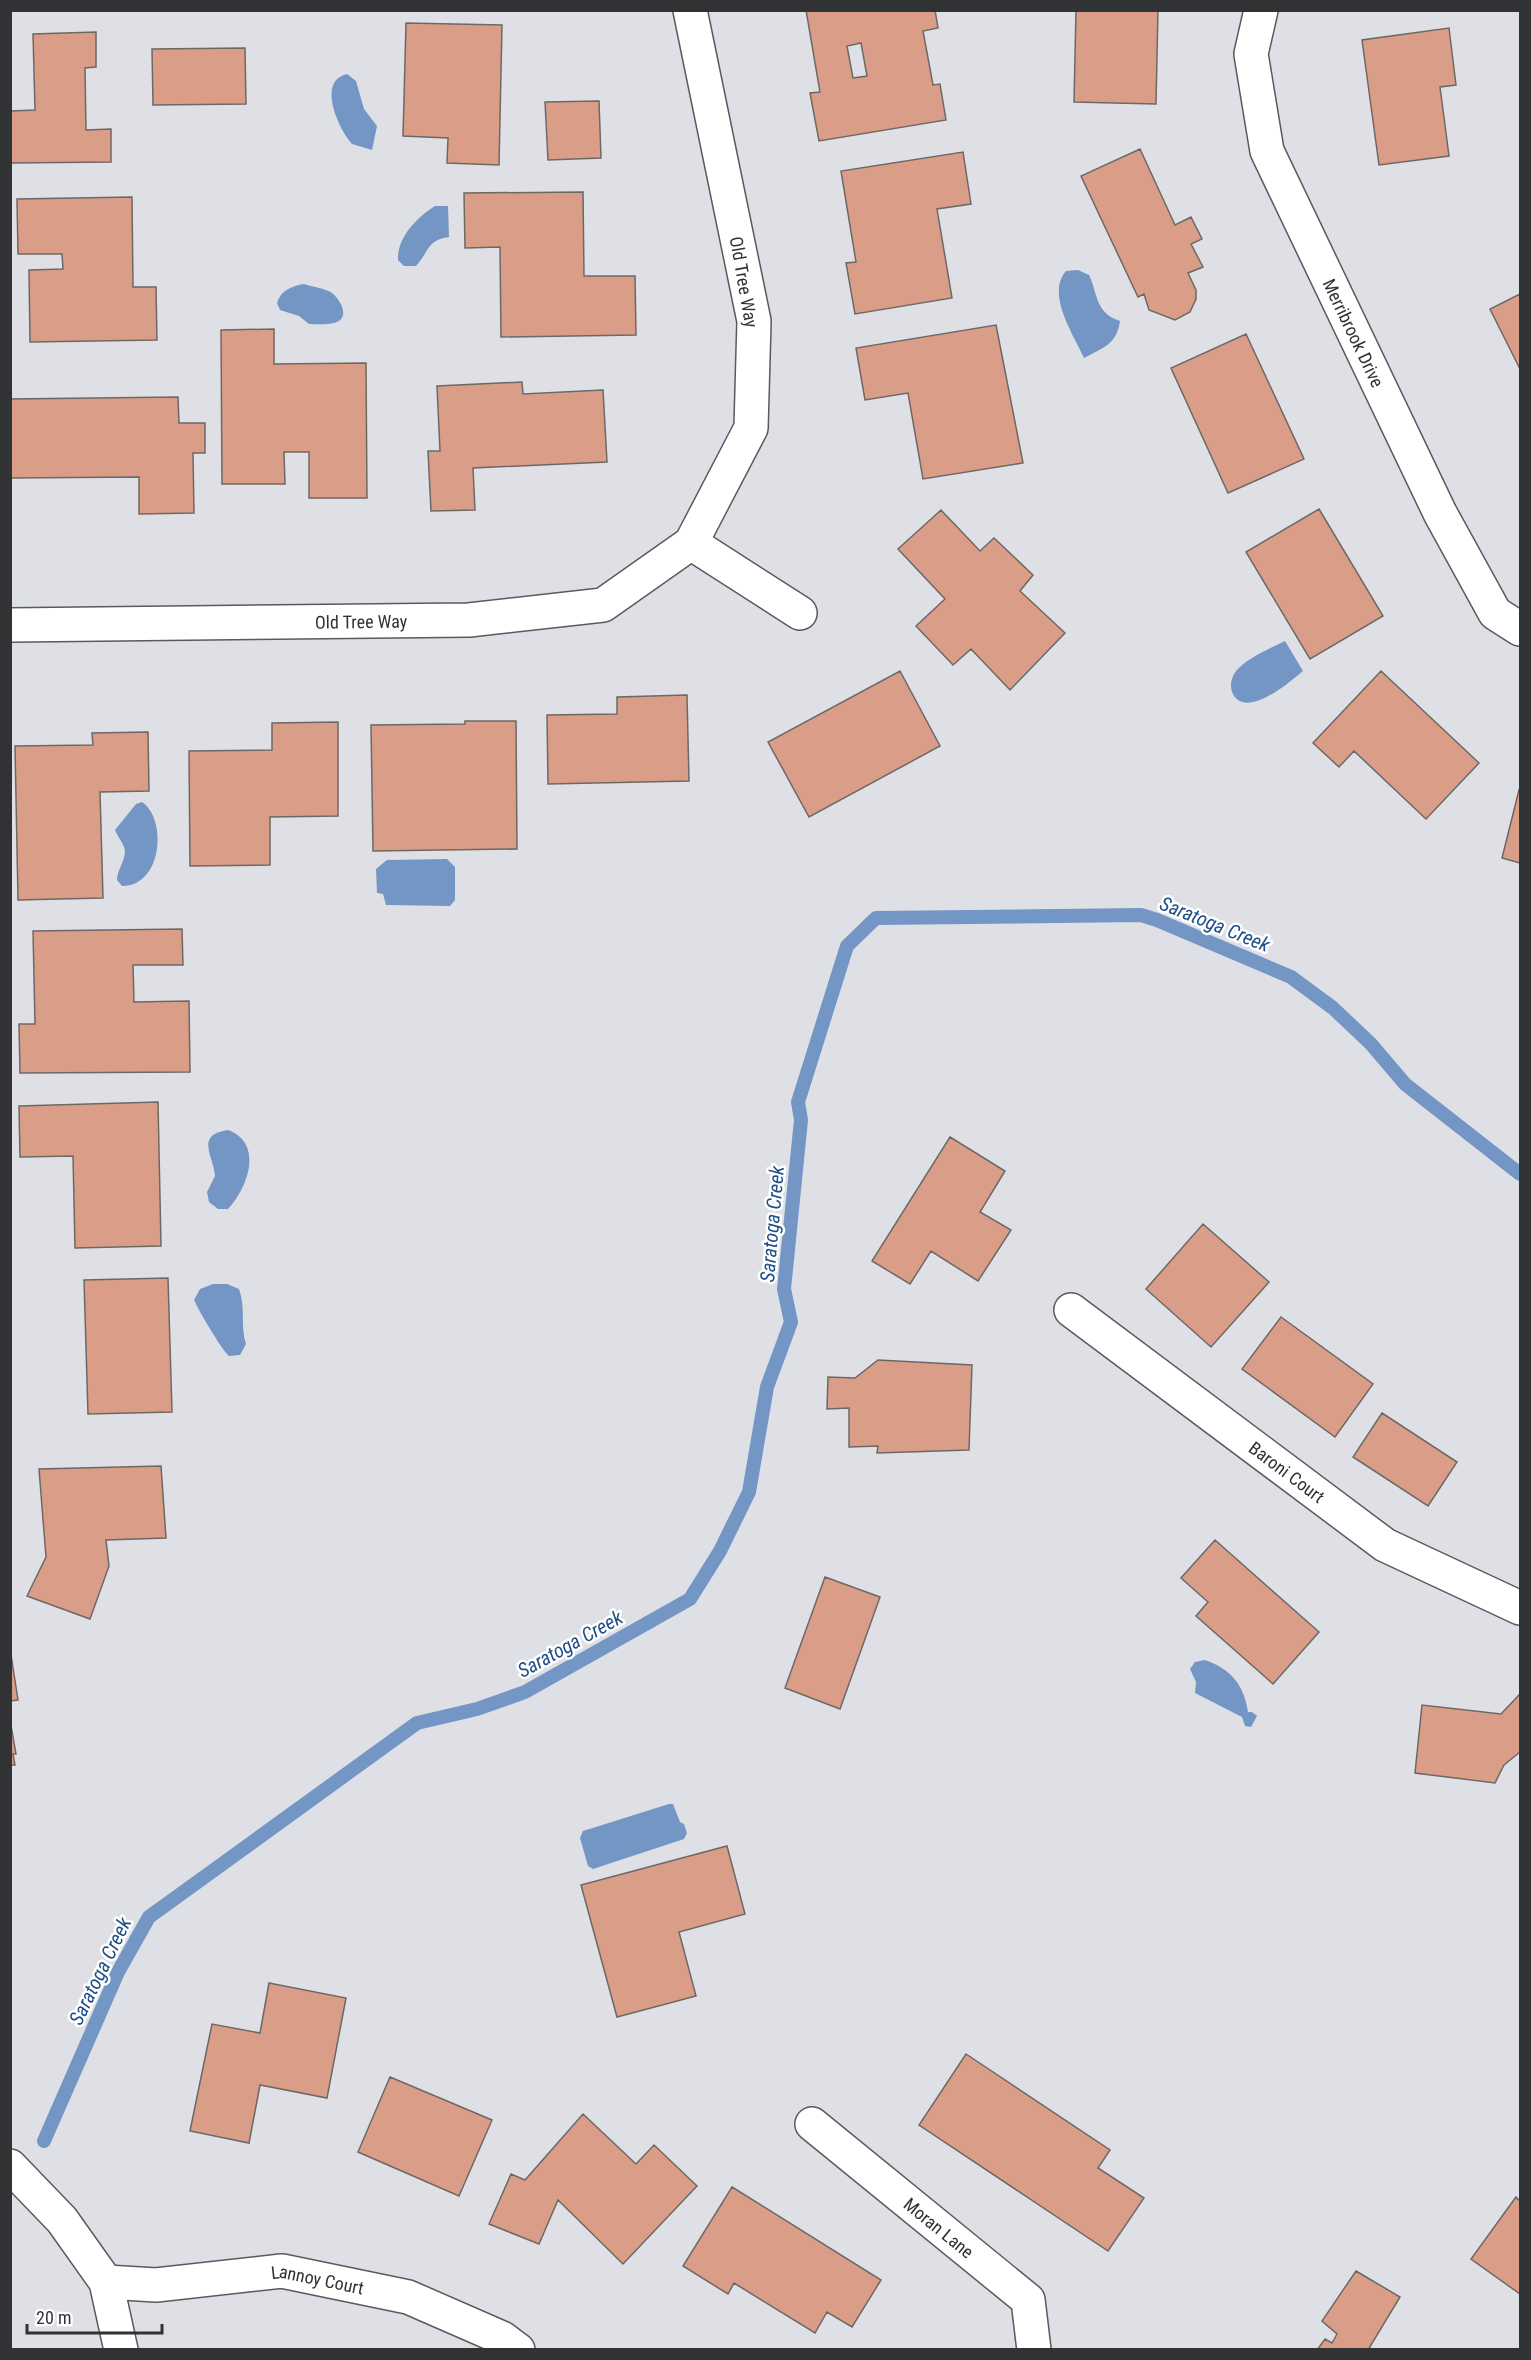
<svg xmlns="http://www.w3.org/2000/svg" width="1531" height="2360" font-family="'Roboto Condensed',sans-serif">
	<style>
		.water { fill: #7396c4 }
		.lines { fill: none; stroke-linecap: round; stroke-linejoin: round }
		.stream { stroke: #7396c4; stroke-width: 14 }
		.building { fill: #da9e88; stroke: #6d6866; stroke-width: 1.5; fill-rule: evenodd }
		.minor-casing { stroke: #595a5e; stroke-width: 36 }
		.tertiary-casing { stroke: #595a5e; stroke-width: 36 }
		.minor { stroke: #fff; stroke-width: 33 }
		.tertiary { stroke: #fff; stroke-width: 33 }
		.labels { text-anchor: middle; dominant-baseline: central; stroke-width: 5; stroke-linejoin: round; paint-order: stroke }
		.street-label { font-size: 18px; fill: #313234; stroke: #fff }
		.water-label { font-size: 20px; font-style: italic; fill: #204f89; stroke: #fff }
	</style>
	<rect width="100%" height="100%" fill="#dee0e5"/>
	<!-- water -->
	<path class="water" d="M347 74 356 81 364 109 377 126 372 150 352 144C339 130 316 81 347 74Z
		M435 206H448L449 237C427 240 429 252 416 266H404L398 260C397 238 416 218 435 206Z
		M1078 270 1089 275C1098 294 1095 313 1120 321 1117 344 1103 348 1084 358 1073 334 1046 294 1066 271Z
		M304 284C312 287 325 288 332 293 341 300 351 319 334 323 326 325 317 324 309 324L299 316 280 310 277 303C281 290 292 286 304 284Z
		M1285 641 1303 671C1289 683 1244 721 1232 692 1230 686 1231 680 1234 674 1244 659 1269 649 1285 641Z
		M142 802C167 818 163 886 122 886L117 880C117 869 128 858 124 847 122 841 117 836 115 830L136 804Z
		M447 859 455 867V900L450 906 386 905 383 894 377 893 376 869 387 860Z
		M228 1130C264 1143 248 1188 228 1209H218L209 1202 207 1192 215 1176C213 1155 195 1135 228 1130Z
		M213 1284H227L239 1289C246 1308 240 1326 246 1344L240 1355 229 1356C221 1349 199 1311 194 1300L200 1289Z
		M1205 1660C1231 1669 1244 1685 1248 1712H1252L1257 1716 1251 1727 1245 1726 1242 1717 1195 1693 1196 1682 1190 1669 1195 1662Z
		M669 1804H673L680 1822 684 1824 687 1833 684 1839 593 1869 588 1866 580 1838 583 1831Z"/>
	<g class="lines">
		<!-- stream -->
		<path class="stream" d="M44 2141 118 1972 149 1917 417 1723 477 1709 525 1692 690 1599 720 1551 749 1492 767 1387 791 1322 784 1289 801 1120 798 1102 847 946 876 918 1141 915 1157 920 1291 977 1333 1008 1371 1044 1405 1084 1520 1174"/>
	</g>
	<!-- building -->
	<path class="building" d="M806 10H935L938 28 923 31 933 85 940 84 946 120 819 141 810 93 820 92ZM861 43 867 76 853 78 847 46Z
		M1076 10H1158L1156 104 1074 102Z
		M406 23 502 25 499 165 447 163 448 138 403 136Z
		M1449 28 1456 85 1440 87 1449 156 1379 165 1362 40Z
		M96 32V67L85 68 86 130 111 129V162L11 163V111L35 110 33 34Z
		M245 48 246 104 153 105 152 49Z
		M599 101 601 158 548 160 545 102Z
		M1140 149 1175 225 1191 217 1202 239 1191 244 1203 267 1188 273 1196 290V299L1190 312 1175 320 1149 310 1144 294 1138 297 1081 176Z
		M963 152 971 204 937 209 952 298 855 314 846 263 856 262 841 171Z
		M583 192 584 276H635L636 335 501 337 500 247 465 248 464 193Z
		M132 197 133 287H156L157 340 30 342 29 270 63 269 62 254H18L17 199Z
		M1520 294V369L1490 309Z
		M996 325 1023 463 923 479 908 393 865 400 856 348Z
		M274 329V364L366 363 367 498H309V452H284L285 484H222L221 330Z
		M1246 334 1304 459 1228 493 1171 368Z
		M522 382 523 394 603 390 607 462 473 468 475 510 431 511 428 451H440L437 386Z
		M178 397 179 423H205V453H193L194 513 139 514V477L11 478 10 399Z
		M1319 509 1383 616 1310 659 1246 552Z
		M941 510 980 551 994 538 1033 575 1020 591 1065 633 1010 690 971 649 953 665 916 626 945 599 898 549Z
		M900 671 940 746 809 817 768 742Z
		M1381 671 1479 763 1426 819 1354 751 1339 767 1313 743Z
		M687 695 689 781 548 784 547 715 617 714V697Z
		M465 721H516L517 849 373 851 371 725 465 724Z
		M338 722V816L270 817V865L190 866 189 751 272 750V723Z
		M148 732 149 791 100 792 103 898 18 900 15 746 93 745 92 733Z
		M1519 790 1520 791V863L1502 858Z
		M182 929 183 965H133L134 1002 189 1001 190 1072 20 1073 19 1024H35L33 931Z
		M158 1102 161 1246 75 1248 73 1156 20 1157 19 1106Z
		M950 1137 1005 1171 980 1212 1011 1230 978 1281 931 1251 910 1284 872 1261Z
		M1203 1224 1269 1282 1211 1347 1146 1289Z
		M168 1278 172 1412 88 1414 84 1280Z
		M1281 1317 1373 1384 1335 1437 1242 1369Z
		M878 1360 972 1365 969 1450 877 1453 878 1446 849 1447V1408L827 1409 828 1377 855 1378Z
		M1382 1413 1457 1462 1428 1506 1353 1457Z
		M161 1466 166 1538 106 1540 109 1566 90 1619 27 1596 46 1557 39 1469Z
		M1215 1540 1319 1632 1273 1684 1196 1616 1208 1602 1181 1578Z
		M825 1577 880 1597 840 1709 785 1688Z
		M10 1648 18 1700 10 1701Z
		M1520 1694V1752L1504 1765 1495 1783 1415 1773 1422 1705 1501 1714Z
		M10 1720 16 1754H13L15 1765H10Z
		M727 1846 745 1914 679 1932 696 1996 617 2017 581 1885Z
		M269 1983 346 1998 327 2098 260 2085 249 2143 190 2131 212 2024 260 2033Z
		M966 2054 1110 2150 1098 2168 1144 2198 1108 2251 919 2125Z
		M390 2077 492 2120 459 2196 358 2152Z
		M583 2114 636 2164 654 2145 697 2186 623 2264 558 2200 539 2244 489 2224 511 2174 525 2180Z
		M732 2187 881 2280 852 2327 827 2312 815 2333 734 2283 728 2294 683 2266Z
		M1516 2197 1520 2201V2294L1471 2259Z
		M1356 2271 1400 2297 1368 2350H1317L1325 2339 1332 2343 1337 2334 1322 2321Z"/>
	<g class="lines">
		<!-- minor casing -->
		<g class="minor-casing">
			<g id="minor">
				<path id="s1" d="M1261 10 1251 54 1267 151 1440 513 1495 613 1520 629"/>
				<path d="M691 543 800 613"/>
				<path id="s2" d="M10 625 469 620 603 605 691 543 751 428 754 321 690 10"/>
				<path id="s3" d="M1071 1310 1385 1545 1520 1608"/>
				<path id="s4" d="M812 2124 1028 2300 1034 2350"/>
				<path id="s5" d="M106 2282 156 2285 282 2271 408 2297 502 2338 518 2350"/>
			</g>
		</g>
		<!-- tertiary casing -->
		<g class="tertiary-casing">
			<path id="tertiary" d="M10 2166 62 2220 106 2282 121 2350"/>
		</g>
		<!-- minor -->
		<use href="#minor" class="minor"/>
		<!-- tertiary -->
		<use href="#tertiary" class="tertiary"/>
	</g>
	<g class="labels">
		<!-- street labels -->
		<g class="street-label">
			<text transform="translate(744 282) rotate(80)">Old Tree Way</text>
			<text stroke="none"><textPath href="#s1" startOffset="345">Merribrook Drive</textPath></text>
			<text stroke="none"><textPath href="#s2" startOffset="351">Old Tree Way</textPath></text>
			<text stroke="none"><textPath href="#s3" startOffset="270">Baroni Court</textPath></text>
			<text stroke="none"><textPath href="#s4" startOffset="164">Moran Lane</textPath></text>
			<text stroke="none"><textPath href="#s5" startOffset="213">Lannoy Court</textPath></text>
		</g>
		<!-- water labels -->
		<g class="water-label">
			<text transform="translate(1215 924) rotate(22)">Saratoga Creek</text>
			<text transform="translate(772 1224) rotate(-85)">Saratoga Creek</text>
			<text transform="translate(570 1644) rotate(-29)">Saratoga Creek</text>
			<text transform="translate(100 1971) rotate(-64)">Saratoga Creek</text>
		</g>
	</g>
	<!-- border -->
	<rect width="1531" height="2360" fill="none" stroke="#313234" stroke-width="24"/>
	<!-- scale -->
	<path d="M27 2324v9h135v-9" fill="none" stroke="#313234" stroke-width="3"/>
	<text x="36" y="2324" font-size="18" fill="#313234" stroke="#ffffff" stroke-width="4.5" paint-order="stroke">20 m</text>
</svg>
